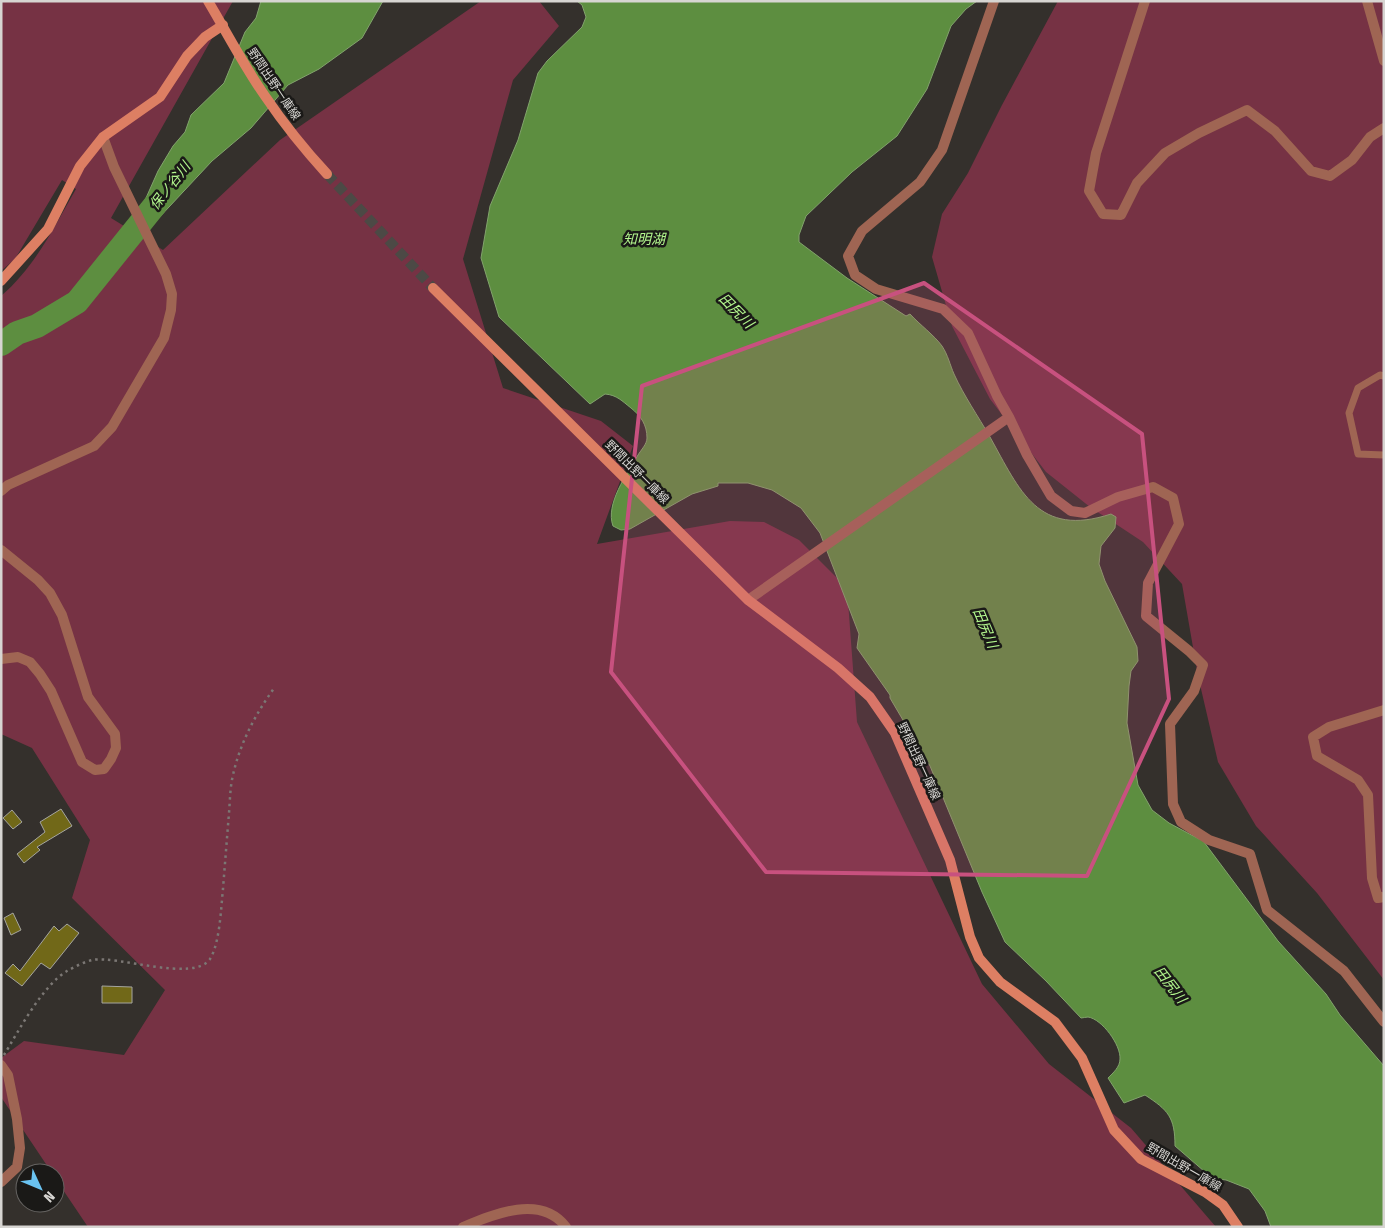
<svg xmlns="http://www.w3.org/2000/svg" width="1385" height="1228" font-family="'Fira Sans Condensed','Noto Sans JP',sans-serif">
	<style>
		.green { fill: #763244 }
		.water { fill: #5d8e40; stroke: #82a36c }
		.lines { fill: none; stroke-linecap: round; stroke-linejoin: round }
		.river { stroke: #5d8e40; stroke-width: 24 }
		.building { fill: #716818; stroke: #a5a59f }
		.secondary-tunnel { stroke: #4c4945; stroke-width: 10; stroke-dasharray: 10 5; stroke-linecap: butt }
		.path { stroke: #7b7774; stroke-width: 2.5; stroke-dasharray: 2.5 4; stroke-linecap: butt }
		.lane { stroke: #9f6553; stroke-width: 7 }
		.street { stroke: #9f6553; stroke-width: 10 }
		.secondary { stroke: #dd7f63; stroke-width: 10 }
		.marked { fill: #c8517f; fill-opacity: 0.2; stroke: #c8517f; stroke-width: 4; stroke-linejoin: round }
		.labels { text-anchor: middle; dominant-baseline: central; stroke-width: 5; stroke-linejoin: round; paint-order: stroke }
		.street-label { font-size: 12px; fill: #d7d5d2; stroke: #1a1917 }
		.water-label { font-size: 14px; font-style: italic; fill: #b3f78e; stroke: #1a1917 }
	</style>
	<rect width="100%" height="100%" fill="#34302c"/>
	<!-- green -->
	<path class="green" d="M1 1H233L111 218 163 250 280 140 481 1H539L559 26 513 80 463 259 503 388 601 421 633 446 597 544 730 521 764 522 799 540 847 588 857 722 982 984 1049 1064 1131 1128 1216 1227H88L55 1178V1173H52L1 1097V1058L24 1041 124 1055 165 990 72 898 90 840 32 748 1 734V296C35 267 54 227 76 189L62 180 15 259 1 271Z
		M1058 1H1384V980L1317 893 1256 826 1218 762 1198 676 1182 584 1143 542 1090 507 1046 472 990 399 952 326 932 257 942 214 968 173 1002 105Z"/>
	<!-- water -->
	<path class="water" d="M261 1H383L362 38 319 69 288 85 251 128 212 161 155 222 141 229H135V219L146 198 158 171 173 146 185 132 191 115 224 83 245 32 256 18Z
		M577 1H977L966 9 951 26 927 89 897 136 852 172 806 216 799 235V242L847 278 906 316 910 314C920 325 934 335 942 346 948 355 950 365 954 374 964 396 978 416 990 437 1020 491 1038 538 1111 514L1116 517 1115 528 1101 546 1099 564 1105 581 1137 647 1138 661 1131 671 1129 686 1127 723 1138 785 1152 810 1169 823 1199 839 1201 838 1278 941 1326 994 1340 1015 1384 1066V1227H1271L1265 1211 1249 1189 1226 1180 1212 1178 1175 1146C1175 1117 1168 1110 1145 1095L1124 1103 1108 1078C1113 1073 1120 1067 1120 1059 1121 1045 1102 1019 1088 1017 1086 1017 1083 1018 1081 1018L1046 981 1005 942 982 892 930 766 890 698V695L857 648 859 634 820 533 801 508 772 490 748 483H718V486L692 494 630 529 621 530 613 526C605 504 627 474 638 455 641 450 647 444 647 438 647 425 641 416 631 408 622 401 617 395 605 394L590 404 499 317 481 258 490 206 518 140 538 73 547 61 582 27 586 17 582 5Z"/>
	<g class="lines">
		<!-- river -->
		<path class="river" d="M1 344 17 333 37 326 77 302 155 205"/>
	</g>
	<!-- building -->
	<path class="building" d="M61 809 72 826 37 847 40 850 24 863 17 854 45 832 40 822Z
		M12 810 22 822 13 829 3 818Z
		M13 913 21 930 11 935 4 918Z
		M67 924 79 933 50 969 41 963 22 986 5 973 13 964 20 971 54 926 59 931Z
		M102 986 132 987V1003H102Z"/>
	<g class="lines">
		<!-- secondary-tunnel -->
		<path class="secondary-tunnel" d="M327 174 433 288"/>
		<!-- path -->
		<path class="path" d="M4 1055C19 1030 43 985 67 971 74 967 84 962 92 960 118 955 193 983 210 959 220 943 221 907 223 889 225 863 227 838 229 813 230 801 230 787 233 775 240 743 256 713 275 687"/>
		<!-- lane -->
		<path class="lane" d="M1384 376 1380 375 1358 388 1349 413 1358 454 1384 455"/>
		<!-- street -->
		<path class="street" d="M994 1 942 150 920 182 862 231 848 256 855 275 876 289 943 309 968 333 997 396 1009 417 1027 455 1051 496 1071 511 1085 513 1118 497 1153 487 1173 498 1179 524 1148 583 1146 616 1189 651 1203 665 1194 691 1170 724 1173 804 1181 822 1209 840 1250 854 1267 910 1344 971 1384 1022
			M1145 1 1096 153 1089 191 1103 214 1121 215 1137 183 1165 153 1199 133 1247 110 1275 131 1311 171 1330 176 1352 160 1370 137 1384 128
			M1367 1 1384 61
			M1 491 8 485 94 446 112 427 164 338 171 310 172 294 166 274 114 167 103 137
			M1 550 38 580 50 593 62 615 88 697 115 734 116 748 111 759 104 769 95 770 82 762 51 691 40 674 30 662 18 657 1 659
			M748 600 1009 417
			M1384 710 1329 727 1313 737 1317 756 1358 780 1368 795 1372 878 1378 898 1384 897
			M1 1065 8 1075 17 1119 20 1148 17 1167 1 1182
			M463 1227C494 1214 541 1194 566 1227"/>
		<!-- secondary -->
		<path class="secondary" d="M208 1C227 33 244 66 265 96 284 124 304 149 327 174
			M1 281 48 229 80 166 103 137 160 97 187 56 205 37 223 25
			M433 288 748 600 838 668 870 697 895 733 950 860 970 937 979 958 1000 982 1055 1022 1082 1058 1114 1130 1141 1159 1205 1192 1223 1205 1238 1227"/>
	</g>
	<!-- marked area -->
	<path class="marked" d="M924 283 1142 434 1169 699 1087 876 766 872 611 672 642 386Z"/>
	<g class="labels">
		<!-- street labels -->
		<g class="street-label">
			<text transform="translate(274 84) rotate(56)">野間出野一庫線</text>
			<text transform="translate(637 472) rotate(45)">野間出野一庫線</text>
			<text transform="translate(919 761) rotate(65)">野間出野一庫線</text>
			<text transform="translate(1184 1167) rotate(30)">野間出野一庫線</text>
		</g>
		<!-- water labels -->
		<g class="water-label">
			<text transform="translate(170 186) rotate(-52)">保ノ谷川</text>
			<text x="644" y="239">知明湖</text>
			<text transform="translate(736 311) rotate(45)">田尻川</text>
			<text transform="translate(985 628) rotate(67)">田尻川</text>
			<text transform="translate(1170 985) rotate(52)">田尻川</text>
		</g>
	</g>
	<!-- border -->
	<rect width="1385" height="1228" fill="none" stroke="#d7d5d2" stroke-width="5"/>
	<!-- north arrow -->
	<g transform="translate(40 1188) rotate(134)"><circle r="24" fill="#1a1917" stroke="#666462"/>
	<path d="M0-4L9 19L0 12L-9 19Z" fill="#6ac3f1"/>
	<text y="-8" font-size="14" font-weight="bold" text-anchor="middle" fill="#d7d5d2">N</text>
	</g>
</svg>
